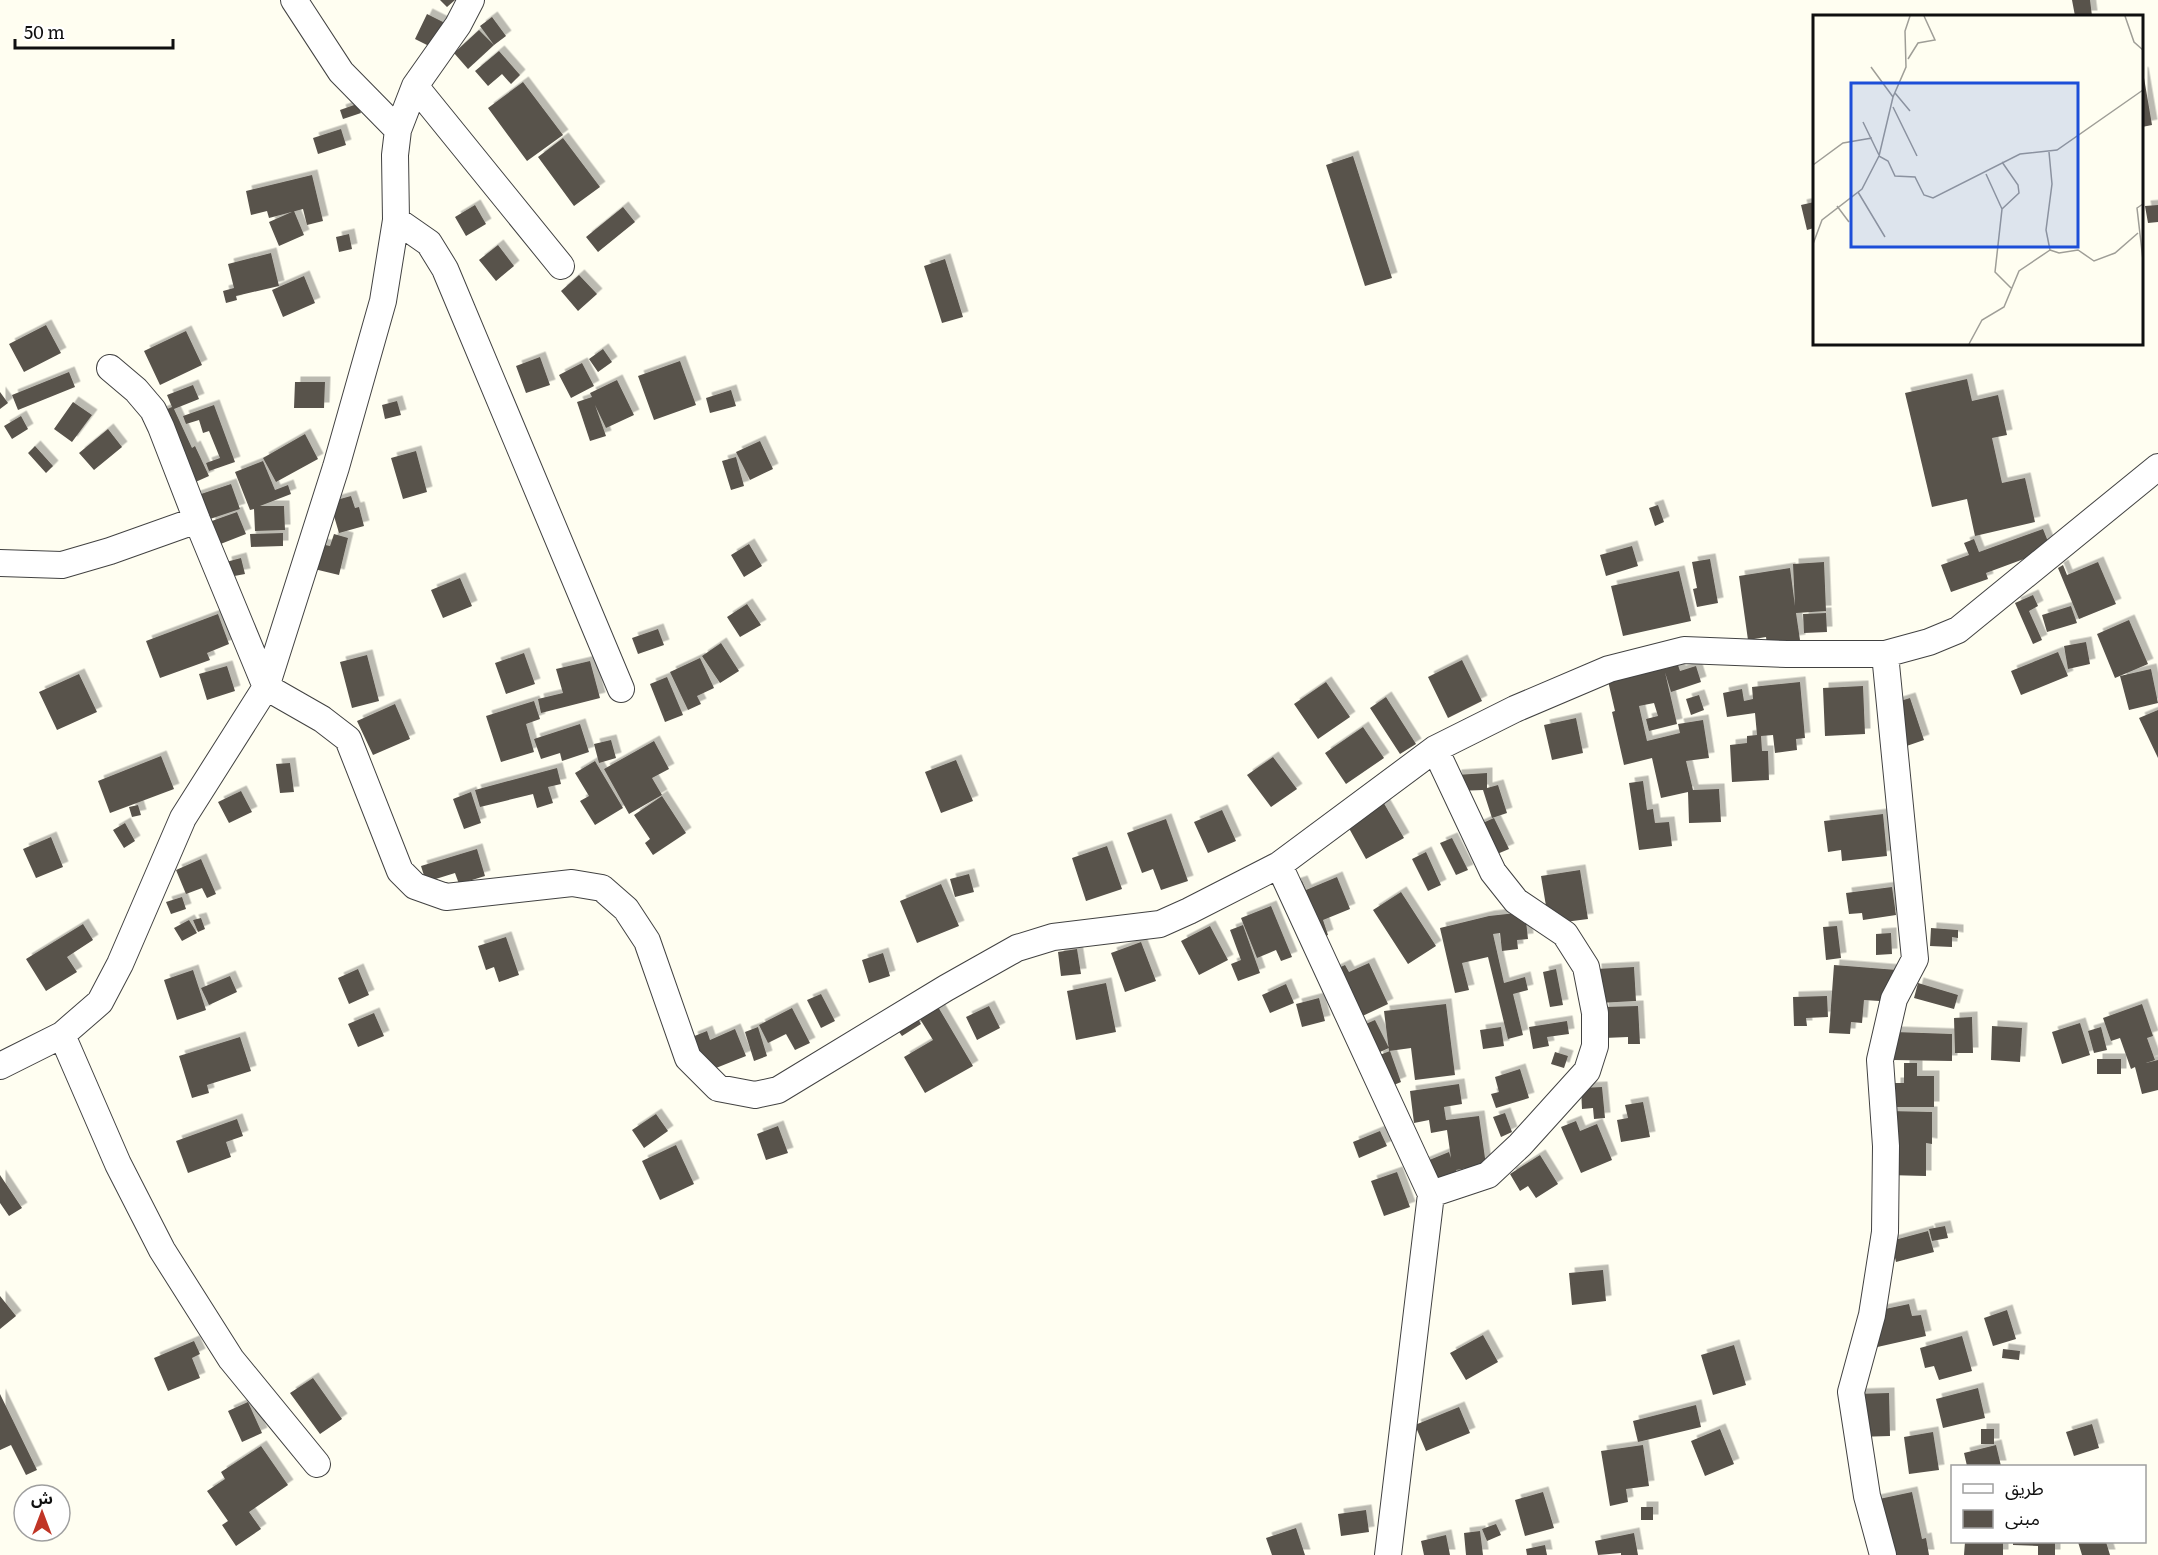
<svg xmlns="http://www.w3.org/2000/svg" width="2158" height="1555" font-family="Literata,'Noto Sans Arabic',serif">
	<style>
		.building { fill: #58524b; filter: url(#shadow) }
		.lines { fill: none; stroke-linecap: round; stroke-linejoin: round }
		.minor-casing { stroke: #424242; stroke-width: 28 }
		.minor { stroke: #fff; stroke-width: 26 }
		.inset-road { fill: none; stroke: #9f9e97; stroke-width: 1.5 }
		.view { fill: #1d4ed8; fill-opacity: 0.15; stroke: #1d4ed8; stroke-width: 3 }
		.inset-edge { fill: none; stroke: #0f0f0f; stroke-width: 3 }
	</style>
	<defs>
		<filter id="shadow"><feDropShadow dx="5.5" dy="-5.5" stdDeviation="0" flood-color="#0004"/></filter>
	</defs>
	<rect width="100%" height="100%" fill="#fffef1"/>
	<!-- building -->
	<path class="building" d="M440 0H455L447 7Z
		M2072 0H2090L2092 16H2075Z
		M427 14 445 23 433 48 415 39Z
		M492 17 506 36 494 45 480 26Z
		M479 30 494 45 468 69 454 53Z
		M499 51 520 75 511 84 502 74 488 86 475 71Z
		M2143 72 2152 125 2142 127V73Z
		M523 82 563 135 527 161 488 108Z
		M357 104 361 113 343 119 340 110Z
		M341 129 346 145 318 154 313 138Z
		M563 138 600 187 574 206 538 157Z
		M1353 156 1392 278 1365 286 1326 165Z
		M312 175 323 221 307 225 303 209 269 218 267 211 251 215 246 191Z
		M1814 202V228L1807 230 1801 205Z
		M475 205 486 224 466 236 455 217Z
		M2158 205V222L2148 223 2145 206Z
		M623 207 635 222 598 252 586 237Z
		M294 211 304 235 279 246 269 222Z
		M349 234 352 249 339 252 336 237Z
		M498 245 514 266 496 281 479 260Z
		M271 253 279 286 236 296 237 300 226 303 223 291 234 288 228 264Z
		M945 259 963 317 942 323 924 266Z
		M579 275 597 294 578 311 561 291Z
		M304 276 315 303 283 317 272 290Z
		M46 325 61 353 24 372 9 344Z
		M186 331 202 365 160 385 144 351Z
		M603 349 612 362 598 372 589 359Z
		M540 357 550 385 526 393 516 366Z
		M680 361 696 405 654 420 638 376Z
		M582 363 594 386 571 398 559 375Z
		M69 372 75 387 18 410 12 395Z
		M1967 379 1972 401 1998 395 2007 435 1992 438 2002 483 2025 478 2035 522 1975 536 1967 499 1932 507 1905 393Z
		M617 380 634 415 606 428 595 405 606 436 590 441 577 402 592 397 590 393Z
		M295 382H325L324 408H294Z
		M193 385 199 399 174 409 192 448 195 446 209 476 191 484 158 413 172 407 167 395Z
		M731 390 736 406 710 413 706 398Z
		M0 392 8 403 0 409Z
		M397 401 401 415 385 419 382 405Z
		M73 402 92 415 72 442 54 429Z
		M214 405 235 462 209 471 206 463 220 458 209 431 203 433 199 420 186 424 183 416Z
		M21 416 28 429 12 439 4 426Z
		M108 429 122 447 94 470 79 453Z
		M305 434 318 459 276 482 263 458Z
		M760 441 773 469 750 480 736 452Z
		M35 446 53 466 46 473 28 453Z
		M416 451 427 492 403 499 391 458Z
		M736 457 744 486 731 490 722 461Z
		M263 461 275 490 288 485 291 494 260 506H284L285 530 255 531 254 509 250 510 235 472Z
		M231 484 240 509 204 521 195 496Z
		M351 496 355 508 359 507 364 526 339 533 334 516 326 519 322 504Z
		M1658 505 1664 522 1655 526 1649 508Z
		M237 512 246 534 218 545 209 522Z
		M2043 529 2051 549 1986 573 1988 579 1951 592 1941 565 1969 555 1964 543 1974 539 1979 552Z
		M283 533V546L251 547 250 534Z
		M334 534 348 538 339 575 310 568 316 543 330 546Z
		M749 544 762 566 744 577 731 555Z
		M1632 546 1638 566 1606 576 1600 555Z
		M241 558 245 574 229 577 226 562Z
		M1710 559 1718 603 1697 607 1693 589 1697 588 1692 562Z
		M1824 562 1826 611 1796 613 1800 640 1767 644 1766 637 1748 640 1739 576 1790 568 1795 606 1793 564Z
		M2098 562 2116 604 2079 619 2058 568 2063 565 2067 575Z
		M1679 571 1691 621 1623 636 1611 586Z
		M460 578 472 606 443 618 431 590Z
		M2033 595 2038 606 2029 611 2042 640 2033 644 2015 603Z
		M747 604 761 625 740 637 727 617Z
		M2071 606 2077 623 2047 632 2042 615Z
		M1826 613 1827 632 1804 633 1803 614Z
		M218 614 229 644 207 653 210 660 160 678 146 641Z
		M2129 620 2148 664 2115 678 2097 634Z
		M658 629 664 645 638 654 632 638Z
		M2086 642 2090 664 2068 669 2064 646Z
		M721 643 739 671 720 683 702 656Z
		M2058 652 2068 676 2021 695 2011 671Z
		M524 653 535 684 506 694 495 663Z
		M367 655 379 701 352 708 340 662Z
		M700 658 714 688 697 696 701 704 688 710 670 672Z
		M1462 660 1482 701 1448 718 1428 677Z
		M590 661 600 698 541 713 538 699 563 693 556 669Z
		M1678 665 1680 671 1696 666 1701 682 1671 692 1664 669Z
		M227 666 235 691 207 700 199 674Z
		M1664 668 1677 724 1649 731 1646 719 1658 716 1654 703 1639 706 1647 741 1680 733 1678 724 1703 720 1709 758 1686 761 1693 790 1719 789 1721 822 1689 823 1688 792 1661 798 1652 758 1624 765 1612 712 1615 711 1608 681Z
		M2151 669 2158 703 2129 710 2120 676Z
		M79 674 97 712 57 730 39 692Z
		M667 677 683 715 665 722 650 684Z
		M1326 682 1350 717 1318 739 1294 704Z
		M1800 682 1805 738 1796 739 1797 750 1775 753 1773 735 1761 736 1762 751H1768L1769 780 1732 782 1730 745 1747 743V736L1757 735 1755 713 1727 717 1723 693 1742 689 1744 701 1753 699 1752 687Z
		M1863 686 1865 734 1825 736 1823 688Z
		M1699 695 1704 710 1691 715 1686 699Z
		M1386 697 1416 744 1400 754 1370 708Z
		M1910 698 1924 740 1895 750 1894 703Z
		M534 701 540 719 526 724 534 752 501 762 486 716Z
		M395 704 410 739 373 755 357 721Z
		M2158 710V758L2139 718Z
		M1576 718 1583 753 1552 760 1544 725Z
		M580 724 589 752 562 761 560 753 541 759 534 739Z
		M1363 727 1384 758 1346 784 1325 753Z
		M611 740 616 758 599 763 594 744Z
		M654 741 669 769 652 778 662 795 629 814 604 769Z
		M161 756 174 789 110 813 98 781Z
		M1273 757 1297 789 1271 807 1247 775Z
		M956 760 973 801 941 813 925 772Z
		M595 761 623 808 595 825 580 801 589 796 575 773Z
		M290 763 294 792 280 793 276 764Z
		M557 768 561 784 548 787 553 803 537 808 533 794 480 807 475 790Z
		M1487 773V788L1498 785 1507 813 1492 818 1483 790 1457 791 1456 775Z
		M1643 781 1647 810 1653 809 1655 823 1669 822 1672 846 1639 850 1629 783Z
		M241 791 252 812 229 823 218 802Z
		M471 792 481 823 464 829 453 799Z
		M662 796 686 833 653 855 645 843 650 839 634 815Z
		M1382 800 1404 838 1366 859 1345 821Z
		M138 805 141 815 132 817 129 807Z
		M1222 810 1236 841 1208 853 1194 822Z
		M1883 814 1887 856 1842 861 1841 850 1828 852 1824 821Z
		M1494 818 1509 849 1490 857 1476 826Z
		M1166 819 1188 881 1161 890 1153 869 1142 873 1127 833Z
		M125 823 135 841 124 848 113 830Z
		M51 837 63 867 36 878 23 849Z
		M1452 838 1468 870 1456 875 1440 843Z
		M1107 846 1122 889 1086 901 1072 858Z
		M477 849 485 876 459 884 455 873 426 882 421 866Z
		M1426 852 1441 885 1428 891 1412 859Z
		M201 859 216 894 207 898 202 888 186 894 176 870Z
		M1580 870 1588 919 1549 924 1541 876Z
		M969 874 974 892 955 897 950 879Z
		M1337 877 1350 909 1323 920 1328 935 1313 941 1290 885 1302 881 1306 890Z
		M941 884 959 926 917 943 900 901Z
		M1892 887 1896 915 1863 920 1862 913 1849 914 1846 893Z
		M1401 892 1436 946 1408 964 1373 910Z
		M182 897 186 909 171 914 166 902Z
		M1271 906 1292 957 1281 961 1276 950 1257 958 1241 918Z
		M1525 912 1528 939 1517 940 1518 949 1502 951 1500 933 1493 934 1504 983 1525 977 1528 990 1513 994 1523 1035 1508 1039 1488 957 1462 963 1469 990 1455 993 1440 928 1489 916Z
		M201 918 205 929 198 932 193 920Z
		M189 920 197 933 182 941 174 928Z
		M83 924 93 940 67 957 77 972 46 991 26 959Z
		M1243 925 1260 973 1238 981 1231 964 1241 960 1230 930Z
		M1210 926 1228 960 1199 975 1181 941Z
		M1837 926 1841 958 1826 960 1823 927Z
		M1931 928 1958 930V938L1952 937V947L1930 946Z
		M1891 933 1892 954 1876 955V934Z
		M506 937 519 975 499 982 494 967 486 970 478 946Z
		M1141 942 1156 981 1125 992 1111 953Z
		M1077 949 1081 974 1061 976 1058 952Z
		M883 953 890 976 869 983 862 960Z
		M1369 963 1388 1004 1354 1020 1332 971 1345 965 1349 972Z
		M1834 965 1897 970 1895 1002 1864 1000 1862 1023 1851 1022 1850 1034 1829 1033Z
		M1634 967 1636 1001 1598 1003 1596 969Z
		M358 969 369 995 349 1004 338 978Z
		M1556 969 1563 1005 1550 1007 1543 972Z
		M193 970 206 1010 177 1020 164 980Z
		M230 976 237 992 209 1005 201 988Z
		M1106 983 1116 1032 1076 1040 1067 991Z
		M1918 983 1958 995 1954 1009 1914 998Z
		M1286 984 1294 1003 1270 1013 1262 995Z
		M821 994 835 1021 821 1028 807 1000Z
		M1827 996 1828 1017 1806 1018 1807 1026H1794L1793 997Z
		M1319 998 1325 1021 1302 1027 1296 1004Z
		M934 1000 973 1066 925 1093 904 1057 933 1040 915 1011Z
		M1446 1004 1455 1075 1415 1080 1411 1048 1389 1051 1384 1011Z
		M2142 1004 2153 1036 2147 1038 2155 1060 2146 1063 2158 1060V1090L2142 1094 2135 1067 2131 1069 2120 1038 2111 1041 2103 1018Z
		M989 1006 1000 1028 977 1040 966 1017Z
		M1638 1006 1640 1044H1628V1037L1604 1038 1603 1007Z
		M792 1008 810 1043 795 1050 786 1034 768 1043 759 1025Z
		M914 1012 921 1024 902 1036 894 1025Z
		M374 1013 384 1036 358 1047 348 1024Z
		M1972 1017 1973 1053H1955L1954 1018Z
		M1375 1020 1389 1048 1373 1055 1359 1027Z
		M1567 1021 1569 1034 1547 1037 1549 1046 1533 1049 1529 1027Z
		M2080 1023 2090 1055 2062 1064 2052 1032Z
		M1992 1026 2022 1028 2020 1062 1991 1060Z
		M758 1027 767 1056 754 1061 745 1032Z
		M1501 1027 1504 1046 1483 1049 1480 1030Z
		M2101 1027 2107 1050 2094 1053 2088 1031Z
		M735 1029 746 1056 706 1072 692 1037 707 1031 710 1040Z
		M1895 1032 1952 1034V1061L1894 1060Z
		M240 1037 251 1071 207 1085 209 1093 192 1098 179 1056Z
		M1390 1051 1401 1082 1389 1087 1377 1056Z
		M1555 1052 1568 1056 1564 1068 1551 1064Z
		M2097 1059H2121V1074H2097Z
		M1904 1063H1917V1076H1934V1107H1895V1083H1904Z
		M1520 1069 1529 1098 1496 1108 1491 1094 1499 1092 1495 1077Z
		M1459 1084 1462 1104 1444 1107 1446 1120 1479 1116 1486 1165 1456 1170 1460 1180 1429 1193 1417 1165 1449 1152 1451 1158 1447 1130 1431 1133 1429 1120 1414 1123 1410 1091Z
		M1602 1087 1605 1118 1594 1119 1593 1108 1582 1109 1581 1088Z
		M1643 1102 1650 1137 1621 1142 1617 1120 1628 1118 1625 1105Z
		M1889 1111 1932 1112V1144L1926 1143V1176L1887 1175Z
		M1505 1113 1512 1132 1501 1137 1493 1117Z
		M656 1114 668 1131 644 1148 632 1130Z
		M237 1119 243 1136 226 1142 231 1157 188 1173 176 1141Z
		M1576 1121 1580 1131 1597 1124 1612 1160 1581 1173 1561 1127Z
		M778 1126 788 1153 766 1160 757 1134Z
		M1380 1131 1387 1146 1359 1158 1353 1142Z
		M676 1145 694 1184 660 1200 642 1161Z
		M1540 1155 1558 1184 1536 1198 1528 1186 1520 1191 1510 1174Z
		M1397 1172 1410 1207 1384 1216 1371 1181Z
		M0 1175 22 1208 9 1216 0 1203Z
		M1945 1226 1948 1238 1932 1241 1929 1229Z
		M1928 1231 1934 1252 1896 1262 1891 1241Z
		M1603 1270 1606 1301 1572 1305 1569 1273Z
		M0 1296 16 1316 0 1329Z
		M1909 1304 1912 1316 1921 1315 1926 1336 1873 1348 1866 1313Z
		M2007 1310 2016 1339 1993 1346 1984 1318Z
		M1483 1335 1498 1362 1466 1380 1450 1353Z
		M1962 1336 1972 1371 1939 1380 1934 1366 1925 1368 1920 1348Z
		M194 1341 200 1354 192 1358 200 1378 168 1391 154 1358Z
		M1734 1345 1746 1385 1713 1395 1701 1355Z
		M2003 1349 2020 1351 2019 1360 2002 1358Z
		M313 1378 342 1419 320 1434 290 1393Z
		M1978 1388 1985 1418 1943 1428 1936 1399Z
		M1889 1393 1890 1436 1856 1437 1855 1394Z
		M0 1394 37 1470 26 1475 11 1445 0 1450Z
		M248 1402 262 1433 242 1442 228 1411Z
		M1696 1405 1701 1427 1638 1442 1633 1421Z
		M1459 1407 1470 1433 1426 1451 1415 1425Z
		M2092 1424 2099 1448 2074 1456 2066 1432Z
		M1720 1429 1734 1464 1705 1476 1691 1441Z
		M1981 1429H1994V1444H1981Z
		M1933 1432 1939 1470 1909 1474 1904 1437Z
		M1643 1445 1649 1486 1626 1489 1628 1502 1610 1506 1601 1451Z
		M1996 1445 2001 1466H1967L1964 1453Z
		M261 1446 288 1485 249 1512 261 1529 236 1546 222 1525 228 1521 207 1491 225 1479 221 1472Z
		M1543 1492 1554 1528 1525 1536 1515 1500Z
		M1912 1492 1922 1539 1926 1538 1929 1555H1892L1865 1502Z
		M1641 1507H1653V1520H1641Z
		M1366 1510 1369 1532 1341 1536 1338 1514Z
		M1496 1524 1501 1535 1487 1541 1482 1529Z
		M1296 1528 1305 1555H1272L1266 1538Z
		M1480 1531 1483 1555H1466L1464 1533Z
		M1634 1533 1638 1555H1621V1553L1598 1555 1595 1541Z
		M1446 1535 1450 1555H1424L1421 1541Z
		M1965 1542H2003V1555H1964Z
		M2013 1542H2055V1555H2038V1546L2013 1545Z
		M2078 1542H2106L2110 1555H2082Z
		M1545 1545 1547 1555H1527L1526 1549Z"/>
	<g class="lines">
		<!-- minor casing -->
		<g class="minor-casing">
			<path id="minor" d="M294 0 341 72 398 130
				M415 86 561 266
				M396 220 429 243 445 269 621 689
				M110 368 136 390 153 410 161 427 197 520 266 687
				M0 563 62 565 110 551 197 520
				M266 687 336 467 383 301 396 220 395 155 398 130 415 86 458 25 471 0
				M1279 865 1431 1194 1388 1555
				M62 1035 118 1164 162 1250 231 1359 317 1464
				M0 1066 62 1035 100 1002 120 964 183 818 266 687 322 719 348 739 400 871 415 886 446 897 572 883 602 888 626 909 647 941 688 1058 718 1088 755 1095 778 1090 946 988 1017 948 1053 937 1160 924 1189 911 1279 865 1435 749 1515 709 1609 669 1684 650 1787 654H1885L1929 642 1958 630 2158 467
				M1431 1194 1488 1175 1520 1145 1587 1071 1595 1046V1013L1586 967 1565 934 1516 901 1493 872 1435 749
				M1883 1555 1867 1496 1851 1392 1872 1315 1885 1232 1886 1146 1880 1060 1894 999 1915 959 1885 654"/>
		</g>
		<!-- minor -->
		<use href="#minor" class="minor"/>
	</g>
	<!-- overview -->
	<g transform="translate(1813 15)">
		<rect width="330" height="330" fill="#fffef1"/>
		<path class="inset-road" d="M312 1 321 27 330 35M95 44 105 28 122 25 111 1M58 52 80 82M82 78 97 96M80 92 104 141M50 107 66 140M66 141 80 82 93 52 92 16 97 1M0 150 30 128 59 123M173 159 189 194 182 257 198 273M45 177 72 222M330 189 324 193 330 245M24 191 36 207M189 194 206 178 205 170 189 147M0 229 9 205 49 174 66 141 75 146 82 161 102 162 111 180 120 183 207 139 244 135 330 75M237 235 246 238 265 235 281 246 302 238 325 218M156 329 169 305 191 292 206 256 237 235 233 215 239 169 236 137"/>
		<path class="view" d="M38 68H265V232H38Z"/>
		<rect width="330" height="330" class="inset-edge"/>
	</g>
	<!-- legend -->
	<rect x="1951" y="1465" width="195" height="78" fill="#ffffff" stroke="#9f9f9f" stroke-width="1.5"/>
	<rect x="1963" y="1484" width="30" height="9" fill="#ffffff" stroke="#9f9f9f" stroke-width="1.5"/>
	<text x="2005" y="1495" font-size="18" fill="#0f0f0f">طريق</text>
	<rect x="1963" y="1510" width="30" height="18" fill="#58524b" stroke="#9f9f9f" stroke-width="1.5"/>
	<text x="2005" y="1525" font-size="18" fill="#0f0f0f">مبنى</text>
	<!-- north arrow -->
	<g transform="translate(42 1513)"><circle r="28" fill="#ffffff" stroke="#9f9f9f" stroke-width="1.5"/>
	<path d="M0-4.5L10 22L0 15L-10 22Z" fill="#c03526"/>
	<text y="-9" font-size="16" font-weight="bold" text-anchor="middle" fill="#0f0f0f">ش</text>
	</g>
	<!-- scale -->
	<path d="M15 39v9h158v-9" fill="none" stroke="#0f0f0f" stroke-width="3"/>
	<text x="24" y="39" font-size="18" fill="#0f0f0f" stroke="#ffffff" stroke-width="4.5" paint-order="stroke">50 m</text>
</svg>
